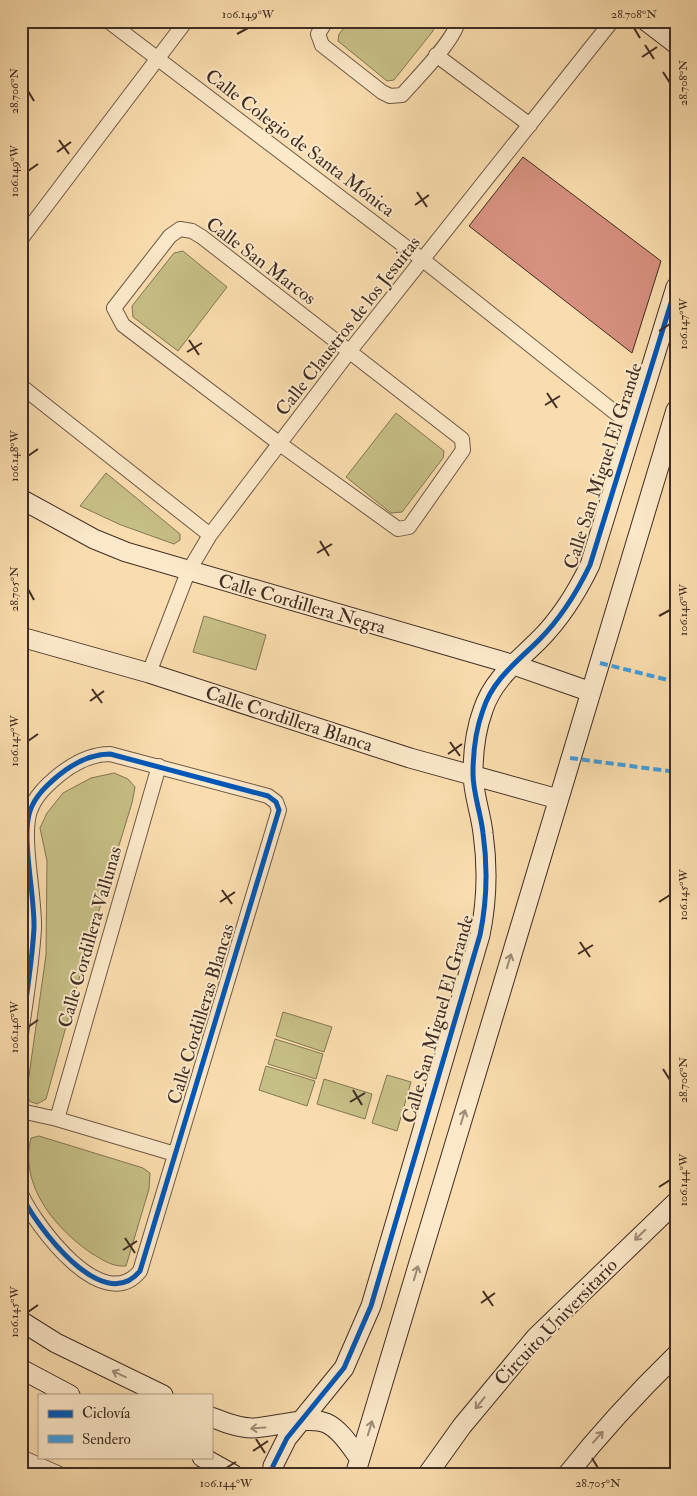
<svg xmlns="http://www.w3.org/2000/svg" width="697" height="1496" font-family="'IM FELL Double Pica',serif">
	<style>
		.green { fill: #c6bf85; stroke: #837654 }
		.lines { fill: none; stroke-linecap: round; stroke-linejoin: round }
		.stream { stroke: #7c817c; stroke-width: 5 }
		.building { fill: #d79180; stroke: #402d24 }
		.street-casing { stroke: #6e5946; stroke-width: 16 }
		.secondary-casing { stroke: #402d24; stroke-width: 21 }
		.street { stroke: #fce9ca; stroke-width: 14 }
		.secondary { stroke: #fce9ca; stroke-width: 19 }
		.quiet { stroke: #3f9de0; stroke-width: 4; stroke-dasharray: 8 4; stroke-linecap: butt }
		.cycleway-casing { stroke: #fce9ca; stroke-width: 8 }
		.cycleway { stroke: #0057b8; stroke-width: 5 }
		.oneway { stroke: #9e8b77 }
		.ticks { fill: none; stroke: #402d24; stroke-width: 2 }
		.labels { text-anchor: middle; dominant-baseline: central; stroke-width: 4; stroke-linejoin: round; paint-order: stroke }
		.street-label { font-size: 19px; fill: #402d24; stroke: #fce9ca }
		.neatline { fill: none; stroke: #402d24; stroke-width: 2 }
		.ticks-label { font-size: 12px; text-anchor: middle; fill: #402d24 }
	</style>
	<rect width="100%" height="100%" fill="#faddae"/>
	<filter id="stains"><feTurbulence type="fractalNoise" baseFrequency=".004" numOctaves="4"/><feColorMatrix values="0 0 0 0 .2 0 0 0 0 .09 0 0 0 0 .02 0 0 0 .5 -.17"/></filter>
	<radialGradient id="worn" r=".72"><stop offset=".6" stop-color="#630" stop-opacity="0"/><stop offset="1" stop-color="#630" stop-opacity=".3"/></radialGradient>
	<!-- green -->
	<path class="green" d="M350 21H433L436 24 433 31 394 80 387 81 338 41 339 34Z
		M183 251 227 287 178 351 133 317 132 306 174 253Z
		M396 413 444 451 443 458 402 512 391 513 346 477Z
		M106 473 180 534V540L174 544 121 525 80 506Z
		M204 616 266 635 256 670 193 652Z
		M114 773 128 779 135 787 132 803 89 943 46 1099 37 1104 29 1101 27 1090 46 955 47 861 40 828 47 813 63 793 91 778Z
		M283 1012 332 1027 324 1052 276 1036Z
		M275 1039 323 1054 316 1079 268 1064Z
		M266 1066 315 1081 307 1106 259 1090Z
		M387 1075 411 1082 397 1131 372 1123Z
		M324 1079 372 1094 365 1119 317 1104Z
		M39 1136 143 1168 150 1173 149 1189 126 1266C112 1267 103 1260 91 1253 55 1228 19 1185 31 1138Z"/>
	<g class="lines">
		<!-- stream -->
		<path class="stream" d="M672 722 676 723"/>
	</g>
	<!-- building -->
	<path class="building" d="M523 157 661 261 632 353 469 226Z"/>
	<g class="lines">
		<!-- street casing -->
		<g class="street-casing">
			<path id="street" d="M108 21 423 260 632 426
				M326 21 318 34 322 45 382 92 390 96 402 95C416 79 455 40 458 21
				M436 55 530 125
				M180 229 192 231 202 237 462 439 463 450 409 527 398 529 280 444 123 325 114 308 170 236Z
				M21 239 186 21
				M21 386 210 535
				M149 673 188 572 210 535 349 352 612 21
				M21 1034C26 999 32 964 34 928 35 896 21 837 30 811 35 796 47 785 59 775 74 763 90 754 110 754L268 796 276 802 279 810 140 1271C103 1317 35 1225 21 1194
				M21 1111 57 1119 175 1154
				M57 1119 159 766
				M21 1457 62 1475"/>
		</g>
		<!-- secondary casing -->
		<g class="secondary-casing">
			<path id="secondary" d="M646 21 676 44
				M21 499 94 539 126 552 511 664 591 692
				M21 637 149 673 410 758 558 799
				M21 1321 56 1343 163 1395
				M21 1369 70 1395
				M211 1417C224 1422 238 1428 252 1428 273 1428 307 1415 326 1423 340 1429 351 1447 360 1459
				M202 1457 234 1475
				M272 1475 273 1466 287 1438 344 1368 371 1306 480 935C487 901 488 868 483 833 481 814 473 793 473 774 473 753 476 729 483 710 493 679 517 662 539 640 561 618 577 592 590 565L676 287
				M355 1475 676 410
				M427 1475 462 1426 536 1337 676 1202
				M567 1475C601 1432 637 1393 676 1355"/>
		</g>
		<!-- street -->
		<use href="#street" class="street"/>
		<!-- secondary -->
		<use href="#secondary" class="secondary"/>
		<!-- quiet -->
		<path class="quiet" d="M600 663 676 682
			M570 758 676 772"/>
		<!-- cycleway casing -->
		<g class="cycleway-casing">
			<path id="cycleway" d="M21 1034C26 999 32 964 34 928 35 896 21 837 30 811 35 796 47 785 59 775 74 763 90 754 110 754L268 796 276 802 279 810 140 1271C103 1317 35 1225 21 1194
				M272 1475 273 1466 287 1438 344 1368 371 1306 480 935C487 901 488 868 483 833 481 814 473 793 473 774 473 753 476 729 483 710 493 679 517 662 539 640 561 618 577 592 590 565L676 287"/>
		</g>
		<!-- cycleway -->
		<use href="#cycleway" class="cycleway"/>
	</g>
	<!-- one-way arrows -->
	<defs><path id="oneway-shaft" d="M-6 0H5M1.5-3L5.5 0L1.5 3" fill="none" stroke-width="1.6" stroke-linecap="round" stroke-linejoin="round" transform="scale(1.25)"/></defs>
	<g class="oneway">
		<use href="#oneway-shaft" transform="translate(509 961) rotate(-73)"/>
		<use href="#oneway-shaft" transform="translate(463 1117) rotate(-73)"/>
		<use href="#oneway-shaft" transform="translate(640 1235) rotate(136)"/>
		<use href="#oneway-shaft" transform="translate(416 1273) rotate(-73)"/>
		<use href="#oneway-shaft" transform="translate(119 1374) rotate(-155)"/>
		<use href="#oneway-shaft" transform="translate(480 1403) rotate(129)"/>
		<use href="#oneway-shaft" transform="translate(258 1428) rotate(176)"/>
		<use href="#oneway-shaft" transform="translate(370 1428) rotate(-73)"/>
		<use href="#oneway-shaft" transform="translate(598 1437) rotate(-48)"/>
	</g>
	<!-- ticks -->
	<path class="ticks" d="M634 28 640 38M237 34 248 28M645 45 654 59M642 57 657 47M663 72 670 83M28 91 34 101M59 140 69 154M57 152 71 142M28 171 38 164M417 192 427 207M415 205 429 195M659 331 670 324M189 340 199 355M187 352 202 343M547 393 557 408M545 405 560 396M28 456 38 449M320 541 329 556M317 553 332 544M28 589 34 600M659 616 670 610M92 689 102 703M90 701 104 691M28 741 38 734M450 742 460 756M448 754 462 744M222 890 232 904M220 902 235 892M659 902 670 895M580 942 590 957M578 954 593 945M28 1027 38 1020M663 1069 670 1080M353 1090 362 1105M350 1102 365 1093M659 1187 670 1180M125 1238 135 1253M123 1250 137 1241M483 1291 493 1306M481 1303 495 1293M28 1312 38 1305M256 1439 265 1453M253 1451 268 1441M592 1458 598 1468M226 1468 236 1462"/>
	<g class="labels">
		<!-- street labels -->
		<g class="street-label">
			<text transform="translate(300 143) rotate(37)">Calle Colegio de Santa Mónica</text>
			<text transform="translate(261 261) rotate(37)">Calle San Marcos</text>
			<text transform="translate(348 326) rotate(-52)">Calle Claustros de los Jesuitas</text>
			<text transform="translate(603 466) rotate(-72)">Calle San Miguel El Grande</text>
			<text transform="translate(302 604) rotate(16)">Calle Cordillera Negra</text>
			<text transform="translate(289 719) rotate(18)">Calle Cordillera Blanca</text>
			<text transform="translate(90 937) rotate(-74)">Calle Cordillera Vallunas</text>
			<text transform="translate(201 1014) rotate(-73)">Calle Cordilleras Blancas</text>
			<text transform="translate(438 1019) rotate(-74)">Calle San Miguel El Grande</text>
			<text transform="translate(556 1322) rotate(-46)">Circuito Universitario</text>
		</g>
	</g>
	<!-- margin -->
	<rect width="697" height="1496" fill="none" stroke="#faddae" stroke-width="55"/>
	<!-- legend -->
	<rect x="38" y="1394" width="175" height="65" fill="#fce9ca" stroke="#b19e88"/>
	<rect x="48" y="1410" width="25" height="8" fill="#0057b8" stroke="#b19e88"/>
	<text x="82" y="1418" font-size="15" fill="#402d24">Ciclovía</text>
	<rect x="48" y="1435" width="25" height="8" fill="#3f9de0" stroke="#b19e88"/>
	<text x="82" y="1444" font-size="15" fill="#402d24">Sendero</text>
	<rect x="28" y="28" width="642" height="1440" class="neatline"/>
	<g class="ticks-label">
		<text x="248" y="18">106.149°W</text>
		<text x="634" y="18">28.708°N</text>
		<text transform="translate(683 83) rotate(-90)" y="4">28.708°N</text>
		<text transform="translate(14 91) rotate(-90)" y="4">28.706°N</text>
		<text transform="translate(14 171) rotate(-90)" y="4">106.149°W</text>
		<text transform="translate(683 324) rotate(-90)" y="4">106.147°W</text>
		<text transform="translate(14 456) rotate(-90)" y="4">106.148°W</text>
		<text transform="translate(14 589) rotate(-90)" y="4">28.705°N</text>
		<text transform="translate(683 610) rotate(-90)" y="4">106.146°W</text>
		<text transform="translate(14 741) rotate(-90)" y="4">106.147°W</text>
		<text transform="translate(683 895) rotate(-90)" y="4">106.145°W</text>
		<text transform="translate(14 1027) rotate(-90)" y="4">106.146°W</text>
		<text transform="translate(683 1080) rotate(-90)" y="4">28.706°N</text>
		<text transform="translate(683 1180) rotate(-90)" y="4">106.144°W</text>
		<text transform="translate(14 1312) rotate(-90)" y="4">106.145°W</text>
		<text x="226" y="1487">106.144°W</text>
		<text x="598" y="1487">28.705°N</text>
	</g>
	<rect width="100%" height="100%" filter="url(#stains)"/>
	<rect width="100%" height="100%" fill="url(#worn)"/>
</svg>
